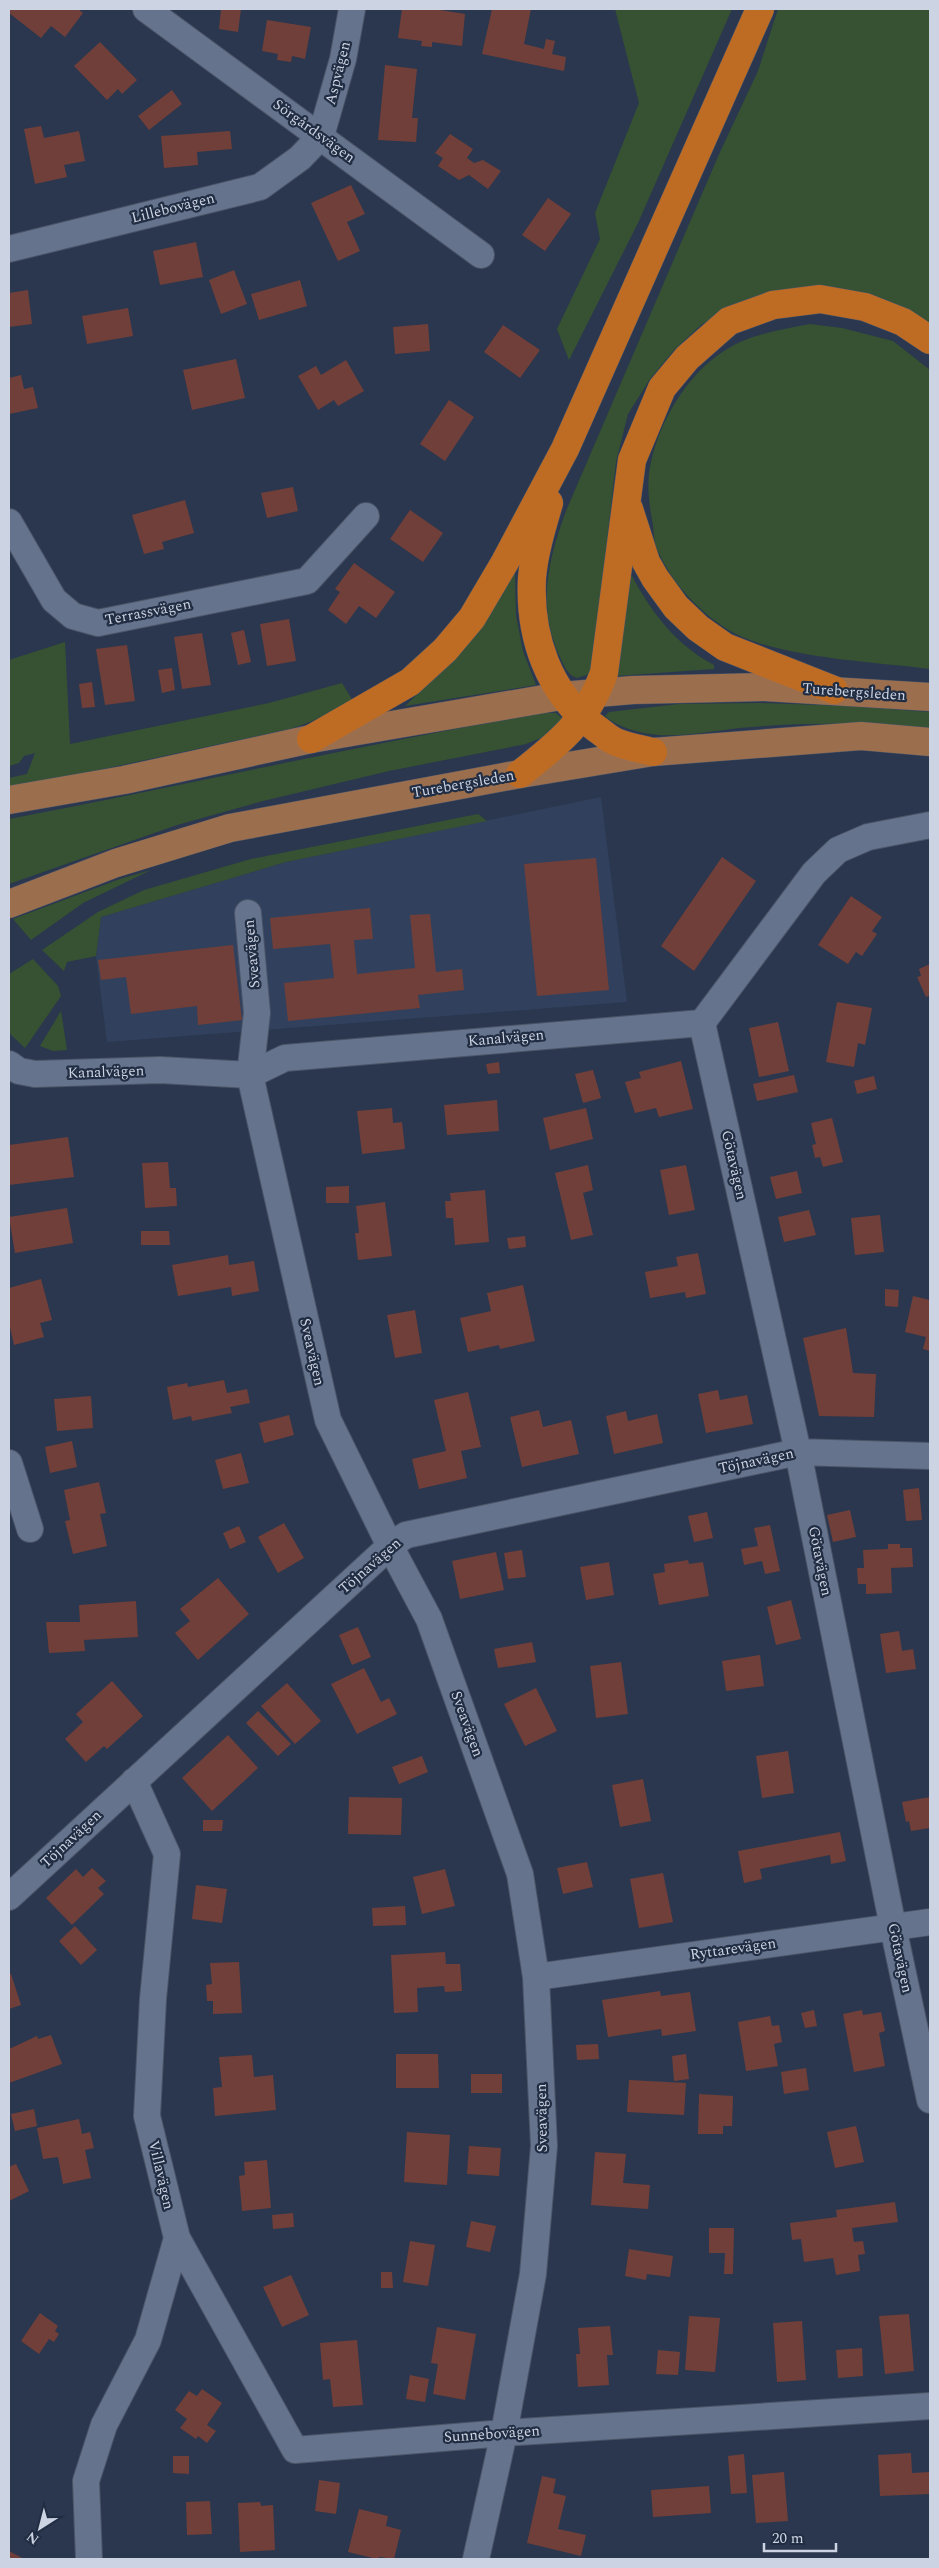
<svg xmlns="http://www.w3.org/2000/svg" width="939" height="2568" font-family="Spectral,serif">
	<style>
		.built { fill: #31405d }
		.green { fill: #365232 }
		.building { fill: #703f39 }
		.lines { fill: none; stroke-linecap: round; stroke-linejoin: round }
		.minor-casing { stroke: #4a5468; stroke-width: 28 }
		.major-casing { stroke: #4a5468; stroke-width: 29 }
		.highway-casing { stroke: #4a5468; stroke-width: 29 }
		.minor { stroke: #66738d; stroke-width: 26 }
		.major { stroke: #9b6f4e; stroke-width: 28 }
		.highway { stroke: #be6c24; stroke-width: 28 }
		.labels { text-anchor: middle; dominant-baseline: central; stroke-width: 4.5; stroke-linejoin: round; paint-order: stroke }
		.street-label { font-size: 15px; fill: #ccd3e2; stroke: #212d43 }
	</style>
	<rect width="100%" height="100%" fill="#2b374e"/>
	<!-- built -->
	<path class="built" d="M601 797 627 1002 107 1042 96 956 101 917 286 862Z"/>
	<!-- green -->
	<path class="green" d="M615 9H732L638 223 569 360 557 329 600 239 595 213 639 103Z
		M778 9H930V325L760 297 702 324 674 350 650 379 628 414 616 462 592 668 589 674 577 678C566 674 564 665 559 655 537 605 548 560 566 511L720 152 758 71Z
		M810 324 842 328 893 341 930 370V669C875 662 782 658 734 633 703 616 672 584 658 551 654 544 654 533 653 525 649 505 646 482 651 462 661 416 692 367 734 345 758 333 784 329 810 324Z
		M511 574H515L516 616 523 651 536 685 405 706 465 649Z
		M632 576C652 613 676 645 714 665V669L616 676 629 577Z
		M65 642 70 744 269 703 342 683 353 701 310 722 290 729 66 777 9 787V778L27 774 35 753 24 756 19 763 9 766V660Z
		M760 703 848 706 930 712V729C871 723 812 722 752 727 722 729 688 737 658 735 639 733 619 728 605 716L609 712 679 704Z
		M542 713H556L565 721 548 735 526 744 389 771 263 801 177 825 9 884V819C187 785 364 744 542 713Z
		M478 814 487 821 286 862 101 917 96 956 67 962 64 971 42 950 98 912 144 890 251 859Z
		M151 870 83 903 31 940 13 919 120 879Z
		M33 959 58 986 61 996 25 1048 9 1033V974Z
		M61 1011 67 1050 53 1051 40 1046Z"/>
	<!-- building -->
	<path class="building" d="M9 9H78L83 13 65 37 51 26 41 38 9 13Z
		M221 9H241L238 32 219 29Z
		M402 9H434L465 14 462 46 432 42V47L421 46 422 41 398 38Z
		M492 9H531L524 44 544 49 546 39 555 41 552 54 566 57 564 71 482 54Z
		M267 20 311 27 305 59 292 56 291 62 277 60 278 54 262 51Z
		M100 42 137 80 122 94 118 89 107 100 74 66Z
		M385 65 417 69 412 118H418L416 142 378 140Z
		M172 90 182 104 149 130 138 116Z
		M41 126 44 138 79 131 85 161 64 165 67 177 35 184 24 129Z
		M230 131 232 149 197 152 198 165 164 168 161 136Z
		M450 134 473 149 467 158 474 163 483 160 501 171 488 189 469 175 459 180 438 166 443 158 435 153Z
		M351 185 365 214 347 222 360 251 338 261 311 203Z
		M548 198 571 214 545 251 522 235Z
		M196 242 203 277 160 285 153 251Z
		M234 270 247 304 221 314 209 280Z
		M300 280 307 306 259 320 251 294Z
		M28 290 32 324 9 327V293Z
		M128 308 133 336 87 344 82 316Z
		M428 324 430 351 395 354 393 327Z
		M503 325 540 350 520 378 484 352Z
		M236 359 245 398 192 410 183 370Z
		M346 360 364 391 338 406 334 400 318 410 298 376 316 366 321 375Z
		M21 375 24 389 33 387 38 408 9 414V378Z
		M449 400 474 417 445 461 420 444Z
		M293 487 298 511 267 518 261 493Z
		M185 500 194 533 162 542 164 549 144 554 132 515Z
		M410 510 443 533 423 562 390 539Z
		M354 563 395 592 376 618 359 606 346 624 328 610 340 592 335 589Z
		M289 619 296 661 267 666 260 624Z
		M244 630 251 662 238 665 231 633Z
		M202 633 211 685 182 689 174 637Z
		M127 645 135 701 105 705 96 649Z
		M172 668 175 690 162 693 158 670Z
		M92 682 95 707 82 708 79 684Z
		M722 857 756 881 694 971 661 946Z
		M596 858 609 990 537 996 524 864Z
		M851 896 882 917 872 931 877 934 862 956 856 952 848 964 818 945Z
		M370 908 373 939 354 940 357 974 415 968 410 915 430 914 436 972 462 969 464 990 418 995 420 1008 288 1021 284 983 334 978 330 944 273 949 270 918Z
		M233 945 242 1020 198 1025 197 1006 131 1014 126 977 101 980 98 960Z
		M930 964V995L926 997 917 977 921 976 919 969Z
		M837 1002 872 1008 865 1045 858 1043 854 1067 826 1062Z
		M778 1022 789 1071 759 1077 749 1028Z
		M681 1061 693 1109 659 1117 656 1108 635 1113 625 1082 641 1078 639 1072Z
		M499 1062 500 1073 488 1074 486 1064Z
		M593 1070 601 1098 583 1103 575 1074Z
		M794 1075 798 1092 757 1101 753 1084Z
		M874 1076 877 1089 857 1094 854 1081Z
		M497 1100 499 1131 447 1135 444 1105Z
		M392 1108 393 1123 402 1122 405 1149 362 1154 357 1111Z
		M586 1108 593 1139 550 1150 543 1118Z
		M832 1118 843 1162 823 1167 820 1157 815 1158 812 1145 816 1144 811 1123Z
		M68 1137 74 1177 9 1185V1145Z
		M168 1162 170 1188H176L177 1206 145 1208 142 1163Z
		M588 1165 593 1190 583 1193 593 1235 571 1240 555 1173Z
		M686 1165 695 1210 669 1215 660 1170Z
		M797 1171 802 1193 776 1199 770 1177Z
		M349 1186V1203H326V1187Z
		M485 1190 489 1242 455 1245 453 1218H446L445 1201H451L450 1193Z
		M385 1202 392 1256 358 1260 355 1233H359L356 1206Z
		M67 1208 73 1243 15 1253 9 1217Z
		M809 1210 816 1235 784 1242 778 1217Z
		M880 1215 884 1252 855 1255 851 1218Z
		M141 1231H169L170 1245H141Z
		M525 1236 526 1247 509 1249 507 1238Z
		M698 1253 706 1294 686 1298 685 1292 650 1298 645 1272 678 1266 676 1257Z
		M228 1255 229 1265 254 1261 259 1291 232 1296 231 1287 178 1296 172 1265Z
		M41 1279 52 1320 40 1323 44 1337 14 1345 9 1323V1288Z
		M523 1285 535 1341 500 1349 499 1345 468 1352 460 1318 491 1311 487 1293Z
		M885 1289 899 1290 898 1307 885 1306Z
		M913 1296 930 1300V1351L923 1349 926 1337 905 1332Z
		M415 1310 422 1353 395 1358 387 1315Z
		M846 1328 853 1373 876 1374 874 1417 819 1416 803 1338Z
		M224 1380 227 1393 247 1389 250 1403 230 1407 232 1413 192 1421 191 1416 173 1420 167 1387 187 1383 188 1387Z
		M718 1390 720 1400 747 1395 753 1424 706 1433 698 1394Z
		M468 1392 481 1447 461 1451 467 1478 419 1489 412 1459 446 1451 434 1400Z
		M91 1396 93 1428 57 1431 54 1399Z
		M539 1410 543 1427 571 1420 579 1454 522 1467 510 1417Z
		M626 1411 628 1421 657 1414 663 1443 614 1454 606 1416Z
		M289 1415 294 1435 264 1443 259 1423Z
		M72 1441 77 1467 50 1473 45 1447Z
		M241 1453 249 1483 223 1489 215 1460Z
		M99 1482 106 1513 100 1514 107 1546 73 1554 65 1521 70 1520 64 1490Z
		M919 1488 922 1520 906 1521 903 1490Z
		M850 1510 856 1537 833 1542 827 1515Z
		M707 1512 713 1538 694 1542 688 1516Z
		M284 1523 304 1558 278 1573 258 1537Z
		M770 1525 780 1571 765 1574 762 1561 744 1565 741 1549 758 1546 754 1528Z
		M239 1526 246 1542 230 1549 223 1533Z
		M888 1544H900V1548H912L913 1567 891 1568 892 1593 866 1594V1584H858L857 1568H864L863 1550 888 1549Z
		M522 1550 526 1577 508 1579 504 1553Z
		M496 1552 504 1590 460 1599 452 1561Z
		M688 1560 689 1564 703 1562 709 1596 659 1605 653 1574 665 1572 664 1564Z
		M609 1562 614 1595 586 1600 580 1567Z
		M218 1578 249 1614 198 1660 175 1633 190 1621 180 1609Z
		M791 1600 801 1639 776 1645 767 1607Z
		M136 1601 138 1637 84 1640 85 1651 49 1653 46 1622H80L79 1605Z
		M358 1627 371 1657 352 1665 339 1635Z
		M899 1631 902 1651 913 1649 916 1669 886 1673 880 1634Z
		M532 1642 536 1662 498 1668 494 1649Z
		M760 1655 764 1686 726 1691 722 1661Z
		M621 1662 628 1714 596 1718 590 1666Z
		M364 1668 381 1702 389 1698 397 1714 357 1734 331 1684Z
		M112 1681 143 1716 107 1749 104 1746 86 1762 65 1739 83 1722 76 1714Z
		M287 1683 321 1721 295 1744 261 1706Z
		M536 1688 557 1731 525 1746 504 1704Z
		M258 1711 291 1744 278 1756 246 1723Z
		M228 1735 258 1768 212 1811 182 1778Z
		M788 1751 794 1793 762 1798 756 1756Z
		M422 1756 428 1772 399 1784 392 1767Z
		M643 1779 651 1821 620 1827 612 1785Z
		M349 1797 402 1798 401 1835 348 1834Z
		M930 1797V1828L911 1831 909 1821 906 1822 902 1802Z
		M203 1820H223L222 1831H203Z
		M840 1832 846 1861 831 1864 830 1855 760 1869 762 1879 744 1883 738 1851Z
		M587 1862 593 1887 563 1894 557 1868Z
		M92 1868 106 1881 98 1888 104 1894 72 1925 46 1898 76 1869 83 1877Z
		M445 1869 455 1906 422 1914 413 1877Z
		M663 1873 673 1922 639 1928 630 1879Z
		M196 1885 227 1889 222 1923 192 1919Z
		M405 1906 406 1925 373 1926 372 1908Z
		M75 1926 97 1950 81 1965 59 1941Z
		M445 1952 446 1964H460L462 1991 445 1992 444 1986 417 1988 418 2012 394 2013 391 1955Z
		M239 1962 242 2013 213 2014V2001H207L206 1985 212 1984 210 1963Z
		M9 1974H11L21 2005 9 2009Z
		M660 1991 661 1996 690 1992 696 2031 662 2036 661 2029 608 2037 602 2000Z
		M814 2010 817 2026 805 2028 801 2013Z
		M862 2010 863 2015 881 2012 885 2031 879 2033 885 2066 854 2072 843 2014Z
		M770 2016 772 2026 779 2025 782 2042 774 2044 778 2066 746 2071 738 2022Z
		M51 2035 62 2064 9 2083V2049L37 2036 38 2039Z
		M598 2044 599 2059 577 2060 576 2045Z
		M396 2054H438L439 2088H396Z
		M686 2054 689 2079 674 2081 672 2056Z
		M252 2055 254 2077 273 2075 276 2110 215 2116 213 2088 222 2087 219 2057Z
		M806 2068 809 2090 784 2094 781 2072Z
		M471 2074H502V2093H471Z
		M629 2080 686 2083 684 2115 627 2112Z
		M699 2094 733 2096 732 2126H723V2134H698Z
		M34 2109 37 2126 15 2131 11 2114Z
		M79 2119 82 2134 90 2132 94 2148 85 2150 91 2178 63 2184 58 2157 43 2159 37 2128Z
		M856 2126 864 2162 835 2168 827 2132Z
		M407 2132 450 2135 447 2185 404 2182Z
		M469 2146 501 2148 499 2176 467 2174Z
		M595 2152 626 2154 623 2183 650 2185 648 2209 591 2205Z
		M267 2160 271 2208 242 2211 239 2176 245 2175 244 2162Z
		M16 2164 29 2191 9 2201V2167Z
		M895 2202 898 2222 852 2228 854 2242 863 2241 865 2254 858 2255 860 2271 836 2275 833 2258 804 2262 801 2239 792 2240 790 2223 837 2217 836 2210Z
		M293 2213 294 2227 273 2229 272 2215Z
		M471 2221 496 2226 490 2252 466 2247Z
		M709 2228H734L733 2274H724L725 2253H709Z
		M410 2241 435 2245 428 2286 403 2282Z
		M629 2249 673 2256 670 2277 647 2274 646 2280 625 2276Z
		M381 2272H392L393 2288H381Z
		M291 2275 309 2315 282 2327 263 2287Z
		M40 2313 58 2326 55 2331 59 2334 54 2342 49 2339 39 2354 21 2341Z
		M909 2314 914 2371 885 2374 879 2316Z
		M689 2316 720 2318 715 2372 685 2370Z
		M802 2321 806 2380 777 2382 773 2323Z
		M610 2326 613 2355H607L609 2385 578 2387 576 2354H580L578 2328Z
		M437 2327 476 2334 465 2400 433 2394 438 2364 431 2363Z
		M357 2340 363 2405 333 2407 330 2379 323 2380 320 2343Z
		M862 2348 863 2376 838 2378 836 2350Z
		M658 2350 680 2352 678 2375 656 2374Z
		M410 2375 429 2379 425 2402 406 2399Z
		M202 2389 222 2403 207 2425 216 2431 207 2443 198 2436 196 2439 180 2428 187 2419 175 2410 189 2391 197 2396Z
		M911 2453 912 2473 930 2472V2494L880 2496 878 2455Z
		M744 2454 747 2493 731 2494 728 2456Z
		M173 2456H189V2474L173 2473Z
		M784 2472 788 2521 756 2523 752 2475Z
		M542 2476 556 2479 553 2493 566 2496 558 2529 586 2535 581 2556 527 2543Z
		M319 2480 340 2483 336 2514 315 2511Z
		M709 2486 711 2513 653 2517 651 2490Z
		M210 2501 212 2534 187 2535 186 2502Z
		M260 2502 261 2506 273 2505 275 2550 240 2552 238 2503Z
		M359 2509 388 2516 386 2526 401 2530 394 2559 380 2557 377 2559 348 2552Z
		M9 2551 24 2559H9Z"/>
	<g class="lines">
		<!-- minor casing -->
		<g class="minor-casing">
			<path id="minor" d="M146 9 481 255
				M9 249 260 187 300 158 321 136 343 59 352 9
				M9 522 54 600 73 616 98 623 307 581 366 516
				M248 913 257 1013 250 1075 328 1420 390 1546 429 1619 520 1874 536 1977 544 2146 533 2274 504 2433 476 2559
				M702 1023 798 1452 893 1927 930 2100
				M9 1064 19 1071 35 1074 160 1070 250 1075 285 1058 702 1023 814 873 838 850 868 837 930 825
				M9 1463 30 1529
				M9 1897 390 1546 406 1535 798 1452 930 1456
				M536 1977 930 1922
				M177 2238 295 2450 504 2433 930 2406
				M89 2559 86 2481 104 2425 148 2340 177 2238 147 2116 153 1999 167 1854 134 1781"/>
		</g>
		<!-- major casing -->
		<g class="major-casing">
			<path id="major" d="M9 800 124 780 311 739 561 696 633 690 765 687 930 697
				M9 904 116 863 230 828 520 774 653 752 861 736 930 742"/>
		</g>
		<!-- highway casing -->
		<g class="highway-casing">
			<path id="highway" d="M549 503C542 527 534 553 532 578 529 636 548 694 597 729 603 733 609 739 616 742 628 747 641 749 653 752
				M629 509 646 562 655 578 676 607 698 628 725 647 834 690
				M311 739 410 682 445 650 472 618 505 562 565 449 760 9
				M520 774C559 743 587 721 604 673L632 460 662 388 687 358 729 321 773 305 820 299 865 307 903 322 930 340"/>
		</g>
		<!-- minor -->
		<use href="#minor" class="minor"/>
		<!-- major -->
		<use href="#major" class="major"/>
		<!-- highway -->
		<use href="#highway" class="highway"/>
	</g>
	<g class="labels">
		<!-- street labels -->
		<g class="street-label">
			<text transform="translate(338 73) rotate(-76)">Aspvägen</text>
			<text transform="translate(314 131) rotate(36)">Sörgårdsvägen</text>
			<text transform="translate(173 208) rotate(-14)">Lillebovägen</text>
			<text transform="translate(148 612) rotate(-11)">Terrassvägen</text>
			<text transform="translate(854 692) rotate(4)">Turebergsleden</text>
			<text transform="translate(463 784) rotate(-10)">Turebergsleden</text>
			<text transform="translate(252 954) rotate(-95)">Sveavägen</text>
			<text transform="translate(506 1038) rotate(-5)">Kanalvägen</text>
			<text transform="translate(106 1072) rotate(-2)">Kanalvägen</text>
			<text transform="translate(734 1165) rotate(77)">Götavägen</text>
			<text transform="translate(312 1352) rotate(77)">Sveavägen</text>
			<text transform="translate(756 1461) rotate(-12)">Töjnavägen</text>
			<text transform="translate(820 1561) rotate(79)">Götavägen</text>
			<text transform="translate(370 1566) rotate(-41)">Töjnavägen</text>
			<text transform="translate(467 1724) rotate(70)">Sveavägen</text>
			<text transform="translate(71 1839) rotate(-43)">Töjnavägen</text>
			<text transform="translate(733 1949) rotate(-8)">Ryttarevägen</text>
			<text transform="translate(900 1958) rotate(78)">Götavägen</text>
			<text transform="translate(542 2118) rotate(-91)">Sveavägen</text>
			<text transform="translate(161 2175) rotate(77)">Villavägen</text>
			<text transform="translate(492 2434) rotate(-4)">Sunnebovägen</text>
		</g>
	</g>
	<!-- border -->
	<rect width="939" height="2568" fill="none" stroke="#ccd3e2" stroke-width="20"/>
	<!-- north arrow -->
	<g transform="translate(40 2528) rotate(216)" stroke="#212d43" stroke-width="4" paint-order="stroke">
	<path d="M0-4L9 19L0 12L-9 19Z" fill="#ccd3e2"/>
	<text y="-8" font-size="14" font-weight="bold" text-anchor="middle" fill="#ccd3e2">N</text>
	</g>
	<!-- scale -->
	<path d="M764 2543v8h72v-8" fill="none" stroke="#ccd3e2" stroke-width="2.5"/>
	<text x="772" y="2543" font-size="15" fill="#ccd3e2" stroke="#212d43" stroke-width="4" paint-order="stroke">20 m</text>
</svg>
